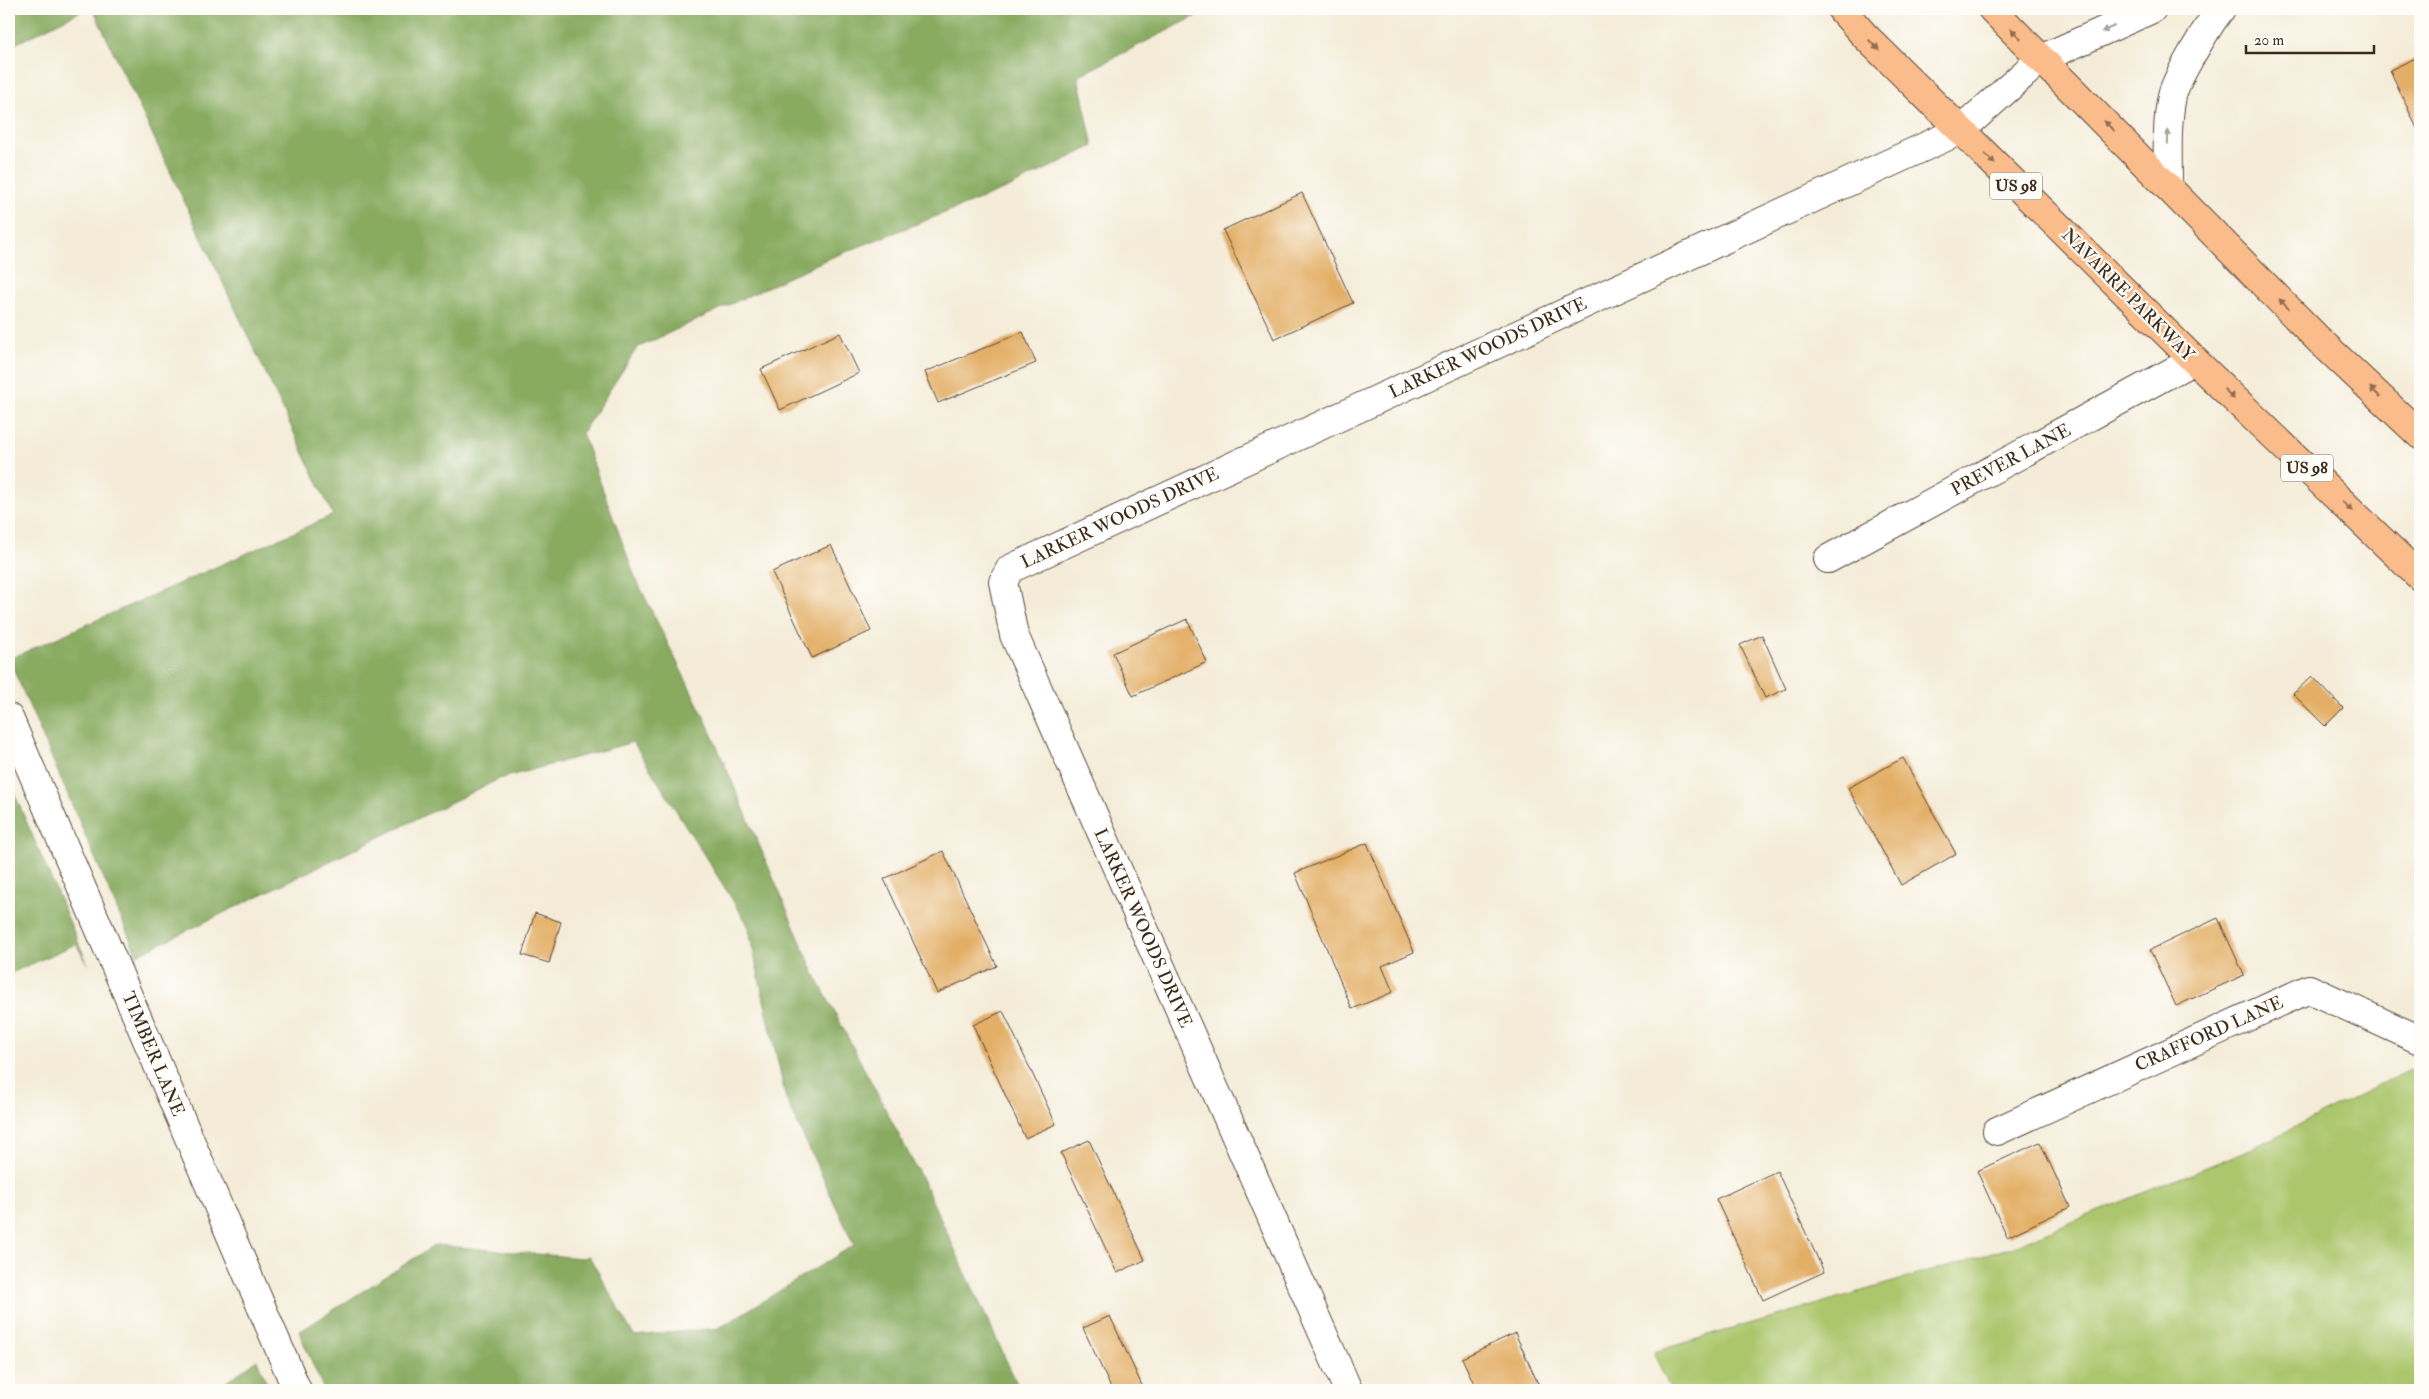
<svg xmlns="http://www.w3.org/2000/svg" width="2429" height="1399" font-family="'IM FELL Double Pica',serif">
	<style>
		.green { fill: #abc66c; stroke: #737845 }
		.forest { fill: #88ab60; stroke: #626a3f }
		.building { fill: #e3ae65 }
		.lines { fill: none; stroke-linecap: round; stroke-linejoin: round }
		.minor-casing { stroke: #57473a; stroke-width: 30 }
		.trunk-casing { stroke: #57473a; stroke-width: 30 }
		.minor { stroke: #fff; stroke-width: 28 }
		.trunk { stroke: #fabc8b; stroke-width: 28 }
		.oneway { fill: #a79f9a }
		.oneway2 { fill: #916c4f }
		.labels { text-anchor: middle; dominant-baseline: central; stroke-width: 4.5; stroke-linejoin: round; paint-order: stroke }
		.shield { fill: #fdfcf7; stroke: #75695f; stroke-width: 1 }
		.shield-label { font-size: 16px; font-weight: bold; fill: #3b2a1e }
		.street-label { font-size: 18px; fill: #3b2a1e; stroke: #fdfcf7 }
	</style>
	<rect width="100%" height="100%" fill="#fdfcf7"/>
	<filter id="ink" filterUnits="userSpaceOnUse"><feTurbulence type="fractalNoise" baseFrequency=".02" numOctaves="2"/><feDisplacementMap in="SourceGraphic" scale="10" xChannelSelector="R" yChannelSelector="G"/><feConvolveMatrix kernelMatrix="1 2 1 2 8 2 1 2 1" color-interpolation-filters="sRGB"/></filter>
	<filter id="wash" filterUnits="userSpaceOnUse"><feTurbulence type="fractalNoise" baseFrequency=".0096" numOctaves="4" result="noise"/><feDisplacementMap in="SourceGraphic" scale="20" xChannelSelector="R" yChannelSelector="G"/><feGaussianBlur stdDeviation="1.12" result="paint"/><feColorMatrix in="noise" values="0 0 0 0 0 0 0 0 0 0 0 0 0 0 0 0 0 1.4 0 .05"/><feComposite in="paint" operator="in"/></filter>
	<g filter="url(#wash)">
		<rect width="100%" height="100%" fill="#f4ecd8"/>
		<!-- green -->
		<path class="green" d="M2420 1065V1390H1671L1653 1352 2006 1249 2253 1148Z"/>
		<!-- forest -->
		<path class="forest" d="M9 9H85L9 47Z
			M93 9H1210L1078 76 1093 146 1008 188 825 260 637 348 582 433 635 577 706 721 814 973 923 1181 1020 1390H324L299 1332 435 1245 582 1258 589 1256 634 1336 719 1328 854 1245 786 1099 747 923 633 742 499 779 137 955 9 659 333 515Z
			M9 781 88 965 76 944 9 974Z
			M257 1360 270 1390H215Z"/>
		<g id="blocks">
			<!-- building -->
			<path class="building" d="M2420 56V135L2390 70Z
				M1302 193 1353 303 1274 339 1223 230Z
				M1023 332 1036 363 938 403 925 372Z
				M840 333 859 373 780 410 761 369Z
				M831 545 871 631 812 658 772 572Z
				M1187 619 1207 662 1133 696 1113 653Z
				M1762 635 1786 689 1765 698 1740 645Z
				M2312 676 2343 708 2325 726 2293 694Z
				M1903 758 1956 854 1901 885 1848 788Z
				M1367 843 1414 952 1382 966 1393 992 1352 1009 1295 873Z
				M943 851 997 966 937 993 884 879Z
				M535 913 561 922 549 963 522 955Z
				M2218 918 2244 975 2176 1006 2150 950Z
				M1003 1011 1056 1124 1025 1138 973 1025Z
				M1089 1140 1145 1260 1117 1273 1061 1153Z
				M2040 1142 2070 1207 2007 1237 1977 1171Z
				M1777 1171 1824 1272 1763 1300 1716 1199Z
				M1110 1316 1144 1390H1112L1083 1328Z
				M1515 1333 1541 1390H1477L1462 1358Z"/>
		</g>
	</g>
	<g filter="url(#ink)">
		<use href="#blocks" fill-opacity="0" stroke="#57473a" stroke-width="1"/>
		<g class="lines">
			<!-- minor casing -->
			<g class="minor-casing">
				<path id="minor" d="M2168 185C2168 156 2166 125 2172 96 2175 80 2210 22 2221 9
					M1828 559 2194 360
					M9 718 297 1390
					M1997 1131 2309 989 2420 1040
					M1348 1390 1014 635 1003 582 1010 569 1961 130 2041 59 2152 9"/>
			</g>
			<!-- trunk casing -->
			<g class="trunk-casing">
				<path id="trunk" d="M1841 9 1865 36 2194 360 2420 577
					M1992 9 2318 339 2420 435"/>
			</g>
			<!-- minor -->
			<use href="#minor" class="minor"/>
			<!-- trunk -->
			<use href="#trunk" class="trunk"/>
		</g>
		<!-- one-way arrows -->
		<defs><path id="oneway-solid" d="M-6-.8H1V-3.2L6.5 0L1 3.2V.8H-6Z" transform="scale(1.25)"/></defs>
		<g class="oneway">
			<use href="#oneway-solid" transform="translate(2108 29) rotate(156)"/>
			<use href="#oneway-solid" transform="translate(2168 137) rotate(-89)"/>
		</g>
		<g class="oneway2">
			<use href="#oneway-solid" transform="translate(2016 34) rotate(-135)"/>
			<use href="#oneway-solid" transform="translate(1874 45) rotate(45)"/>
			<use href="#oneway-solid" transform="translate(2109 126) rotate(-135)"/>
			<use href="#oneway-solid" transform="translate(1990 159) rotate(45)"/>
			<use href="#oneway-solid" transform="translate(2284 304) rotate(-134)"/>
			<use href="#oneway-solid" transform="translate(2375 392) rotate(-137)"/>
			<use href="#oneway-solid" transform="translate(2229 394) rotate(44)"/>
			<use href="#oneway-solid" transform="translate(2347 506) rotate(44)"/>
		</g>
	</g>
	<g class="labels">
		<!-- shield labels -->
		<g class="shield">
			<rect x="1990" y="172.5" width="52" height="27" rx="4"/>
			<rect x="2281" y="454.5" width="52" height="27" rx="4"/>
		</g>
		<g class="shield-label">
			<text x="2016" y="186">US 98</text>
			<text x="2307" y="468">US 98</text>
		</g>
		<!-- street labels -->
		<g class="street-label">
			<text transform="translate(2128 295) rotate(45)">NAVARRE PARKWAY</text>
			<text transform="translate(1488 348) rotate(-25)">LARKER WOODS DRIVE</text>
			<text transform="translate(2011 460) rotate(-28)">PREVER LANE</text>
			<text transform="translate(1120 518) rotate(-25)">LARKER WOODS DRIVE</text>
			<text transform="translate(1143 928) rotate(66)">LARKER WOODS DRIVE</text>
			<text transform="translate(2209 1034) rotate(-24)">CRAFFORD LANE</text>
			<text transform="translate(153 1054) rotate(67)">TIMBER LANE</text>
		</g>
	</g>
	<!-- margin -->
	<rect width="2429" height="1399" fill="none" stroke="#fdfcf7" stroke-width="30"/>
	<!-- scale -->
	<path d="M2246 45v8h128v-8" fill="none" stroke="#3b2a1e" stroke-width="2.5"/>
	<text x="2254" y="45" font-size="15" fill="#3b2a1e" stroke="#fdfcf7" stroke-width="4" paint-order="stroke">20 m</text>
</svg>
